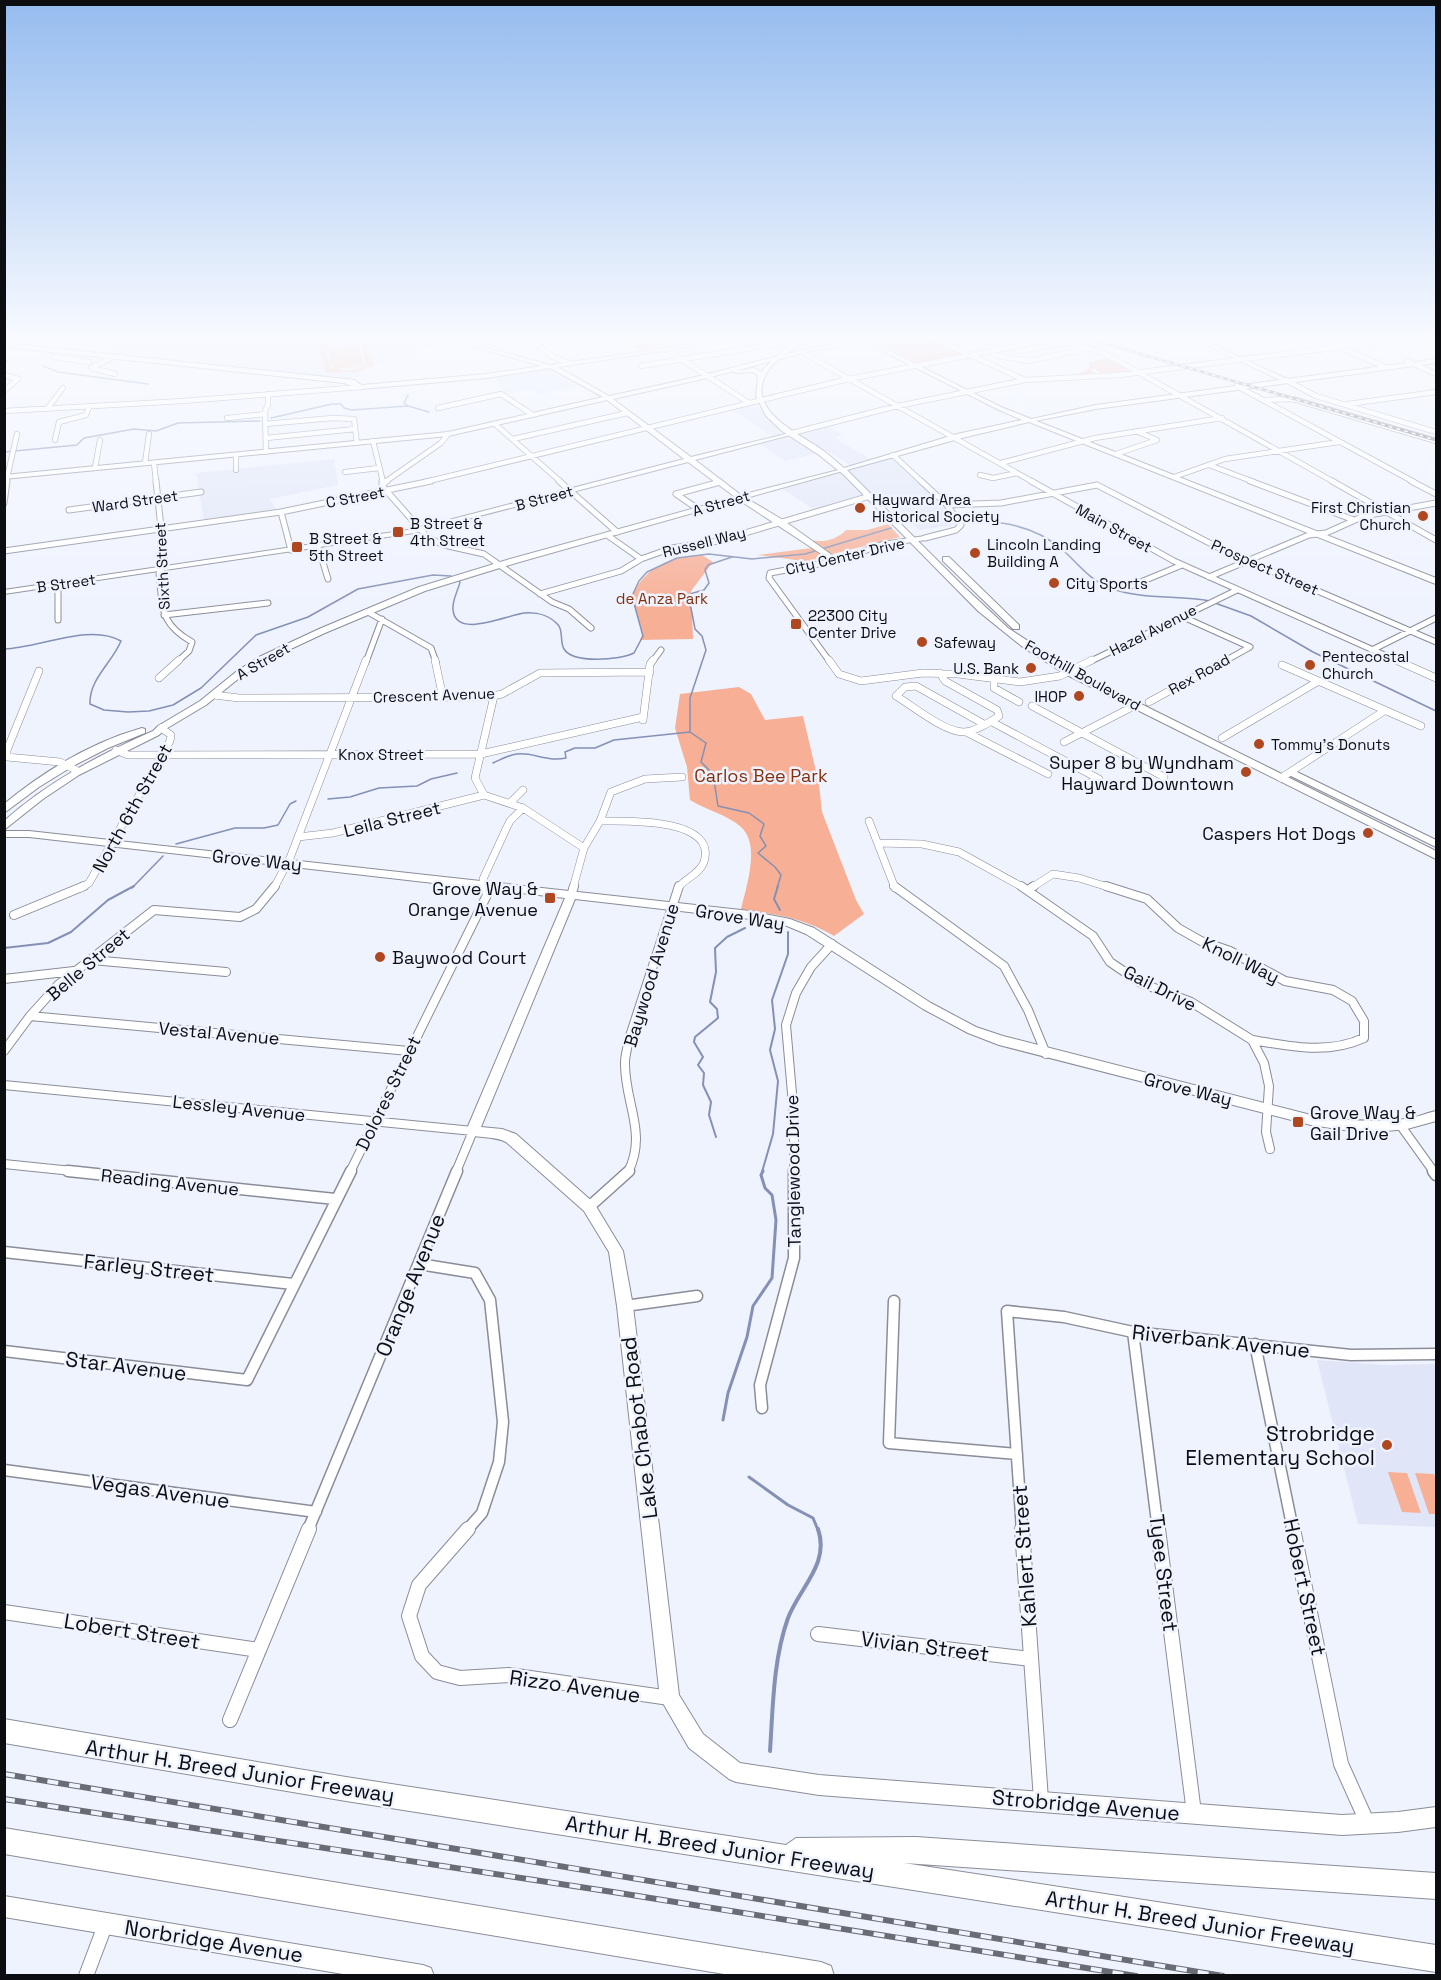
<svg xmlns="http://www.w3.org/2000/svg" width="1441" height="1980" font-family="'Space Grotesk',sans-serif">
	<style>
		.built { fill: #e0e6f8 }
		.green { fill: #f7af96; fill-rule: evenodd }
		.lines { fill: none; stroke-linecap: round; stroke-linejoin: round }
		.stream-far3 { stroke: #8490b4; stroke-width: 1.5 }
		.stream-far2 { stroke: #8490b4; stroke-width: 2 }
		.stream-far1 { stroke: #8490b4; stroke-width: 3 }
		.stream { stroke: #8490b4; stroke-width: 4 }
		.street-far5-casing { stroke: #8a8d97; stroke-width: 6 }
		.street-far4-casing { stroke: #8a8d97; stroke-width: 7 }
		.street-far3-casing { stroke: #8a8d97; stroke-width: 8 }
		.street-far2-casing { stroke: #8a8d97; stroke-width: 10 }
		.street-far1-casing { stroke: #8a8d97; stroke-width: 13 }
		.street-casing { stroke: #8a8d97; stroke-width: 16 }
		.secondary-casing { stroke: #8a8d97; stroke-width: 2 }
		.primary-casing { stroke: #8a8d97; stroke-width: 2 }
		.highway-casing { stroke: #8a8d97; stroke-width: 2 }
		.street-far5 { stroke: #fff; stroke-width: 4.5 }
		.street-far4 { stroke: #fff; stroke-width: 5 }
		.street-far3 { stroke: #fff; stroke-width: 7 }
		.street-far2 { stroke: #fff; stroke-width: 8 }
		.street-far1 { stroke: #fff; stroke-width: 10 }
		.street { stroke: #fff; stroke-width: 14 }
		.secondary { fill: #fff; fill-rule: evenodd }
		.primary { fill: #fff; fill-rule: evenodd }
		.highway { fill: #fff; fill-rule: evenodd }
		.rail-far1-casing { stroke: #696c73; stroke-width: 3 }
		.rail-casing { stroke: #696c73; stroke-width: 6 }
		.rail-far1 { stroke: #eff3fe; stroke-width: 1.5; stroke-dasharray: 4; stroke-linecap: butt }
		.rail { stroke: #eff3fe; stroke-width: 4; stroke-dasharray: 11; stroke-linecap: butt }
		.poi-dot { fill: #af4821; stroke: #eff3fe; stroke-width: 2 }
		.labels { text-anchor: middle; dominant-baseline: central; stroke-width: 5; stroke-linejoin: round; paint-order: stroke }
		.far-street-label { font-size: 15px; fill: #0b0d10; stroke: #eff3fe }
		.far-poi-label { font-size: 15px; fill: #0b0d10; stroke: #eff3fe; text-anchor: start }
		.far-park-label { font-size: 15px; fill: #822f0e; stroke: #eff3fe }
		.poi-label { font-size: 18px; fill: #0b0d10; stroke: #eff3fe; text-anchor: end }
		.park-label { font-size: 18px; fill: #822f0e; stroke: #eff3fe }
		.street-label { font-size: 18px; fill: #0b0d10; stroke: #eff3fe }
		.near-street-label { font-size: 21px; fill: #0b0d10; stroke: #eff3fe }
		.near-poi-label { font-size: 21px; fill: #0b0d10; stroke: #eff3fe; text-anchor: end }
	</style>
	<rect width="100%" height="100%" fill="#eff3fe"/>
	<!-- built -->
	<path class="built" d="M39 339H444L450 340 417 352 415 355 405 359 385 362 349 380 101 354 115 347Z
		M547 369 578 386 540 394 530 389 506 394 495 377Z
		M756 403 772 423 789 436 827 426 843 435 835 438 875 462 893 457 962 524 919 530 879 491 815 510 782 489 854 468 828 451 785 461 760 444 776 439 731 409Z
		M334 459 338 485 270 499 277 511 204 521 196 473Z
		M1317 1360 1384 1365 1436 1364V1527L1358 1524Z"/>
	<!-- green -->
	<path class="green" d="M625 339H656L672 344 637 350Z
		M900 339H930L962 354 918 363 879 342Z
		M343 340 366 344 374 363 372 366 356 372 326 373 318 344ZM342 342 361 345 367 366 348 371 331 368 325 348Z
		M358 345 365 366 334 369 328 348Z
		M1101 359H1110L1128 368 1126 369 1127 371 1100 373 1094 368 1091 370 1095 373 1077 375 1090 368 1089 363Z
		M888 524 900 537 817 558 811 562 758 555 819 547 810 540C824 543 836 540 846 530H867Z
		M702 555 713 562 691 591 693 639 640 640 643 633 632 597C644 567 671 556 702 555Z
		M739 687 751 694 765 720 803 716 819 784 822 812 856 900 864 914 834 936C805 918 775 914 741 909 746 887 761 845 741 827 728 815 706 810 690 800L687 767 675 728 680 694Z
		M1388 1472 1407 1473 1421 1513 1402 1512Z
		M1415 1473 1434 1474 1436 1482V1514H1429Z"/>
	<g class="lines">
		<!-- stream-far3 -->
		<path class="stream-far3" d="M4 361H8
			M43 366 58 372 148 384
			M408 395 404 403 408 406
			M271 418 332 404H341L344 408 352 410 408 406 429 412
			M4 452 77 445 84 438 134 429 156 431 178 423 260 421
			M961 520C999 521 1034 524 1064 551 1078 564 1091 581 1110 588 1142 600 1177 595 1210 601
			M1215 603 1251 616 1313 652 1436 711
			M4 649C40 648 89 623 121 641 112 663 89 679 90 704L104 710 128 712 149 711 173 705 201 688 256 635 308 617 358 589 433 575 451 576 460 582C458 591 452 600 453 610 456 640 509 614 525 613 538 612 551 616 559 626 563 633 560 643 564 649 573 664 620 660 634 653L643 636 632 596 639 581 647 572 677 558 709 554 752 559 805 554 891 528
			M690 732 706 743 701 762 713 774 718 806 749 813 764 824 760 836 766 846 758 853 775 867 781 875 777 888
			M690 732V698L706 650 702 636 695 629 691 608 684 598 686 595 704 590 709 583 705 570 708 565 732 557
			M493 763C500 760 508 755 517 754 534 752 545 762 566 758L565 752 575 748H595L614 740 690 732
			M328 799 350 797 379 788 417 786 431 779 457 773
			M176 844 235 828H264L278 825 290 804 296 801
			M132 888 163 856"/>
		<!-- stream-far2 -->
		<path class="stream-far2" d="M778 886 774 899 780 910
			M4 948 48 943 71 932 108 900 134 886
			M716 1137 709 1115 711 1102 703 1085 704 1073 698 1065 703 1057 694 1042 695 1037 718 1018 717 1009 710 1002 716 972 715 948 727 937 745 928
			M762 1172 773 1134 778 1081 770 1050 775 1029 772 1000 788 954V932"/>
		<!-- stream-far1 -->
		<path class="stream-far1" d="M723 1420 728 1393 747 1337 753 1306 772 1278 776 1220 772 1195 765 1188 761 1175 763 1171
			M749 1477 788 1505 813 1518 818 1530"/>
		<!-- stream -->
		<path class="stream" d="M770 1751C773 1707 773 1660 788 1618 800 1587 830 1564 818 1529"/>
		<!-- street-far5 casing -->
		<g class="street-far5-casing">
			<path id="street-far5" d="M529 339 553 357 571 364
				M935 339 1025 380
				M992 339 1010 348
				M1015 339H1018
				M1321 339 1385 367
				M478 343 504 339
				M666 349 749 403
				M805 354 1033 482
				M993 355 1028 361 1081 350 1066 343 1018 351
				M54 357 89 362
				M113 357 91 368 115 374
				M1407 361 1436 374
				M641 366 782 343
				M4 375 18 379 4 391
				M1286 380 1316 396 1436 432
				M1237 386 1414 482
				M1263 400 1293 399 1436 441
				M1348 404 1436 392
				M438 408 501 394 533 415
				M47 409 63 388
				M4 411 183 401 361 387
				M227 418 265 414
				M265 424 333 418 354 419 357 443
				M495 424 561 482
				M792 433 893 407 1025 380 1119 375 1400 339
				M266 438 355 429
				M513 439 627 413
				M55 440 59 422 86 415 89 407
				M373 441 383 482
				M266 452 265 411 268 405V394
				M1116 454 1157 440 1136 431
				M236 455V470
				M893 455 922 482
				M145 463 149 434
				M154 463 156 482
				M1001 463 1095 438 1222 418
				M1209 465 1254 482
				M95 468 100 440
				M345 472 379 468
				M980 475 993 478 1017 473
				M1174 477 1225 459 1339 442
				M6 482 17 434
				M385 482 441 443 448 434
				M425 482 844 380 1052 339 1102 352 1334 482"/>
		</g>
		<!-- street-far4 casing -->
		<g class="street-far4-casing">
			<path id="street-far4" d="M156 481 165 565 159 573C163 608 159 623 192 642L189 651 177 662
				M382 481 384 488 428 538 444 545 484 554 552 602 569 609 591 628
				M559 481 617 532
				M921 481 947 505 961 525 956 530 925 538
				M1031 481 1174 561 1400 662
				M1250 481 1354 520
				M1332 481 1436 540
				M1411 481 1436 494
				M382 484 387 481
				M676 494 720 482
				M676 494 698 509
				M4 503 7 481
				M947 505 1001 503 1097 485 1225 551 1436 642
				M69 510 201 492
				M281 512 291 550
				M607 535 641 559
				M318 546 328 579
				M4 551 281 512 431 481
				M1209 577 1309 535 1326 533 1364 516 1436 503
				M58 584V620
				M1131 586 1182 565
				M540 594 621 571 641 559 672 548 718 541 870 496
				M368 612 431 648 436 662
				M164 615 268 603
				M1181 616 1250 647
				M1372 650 1436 618
				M366 662 382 619
				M652 662 661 650
				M830 662 769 578 770 573 835 561
				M1089 662 1237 590
				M1223 662 1250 647"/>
		</g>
		<!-- street-far3 casing -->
		<g class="street-far3-casing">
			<path id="street-far3" d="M435 660 443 698
				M829 660 839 674 861 681 923 673 958 674 1020 682 1060 676 1092 660
				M1396 660 1436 678
				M1282 665 1421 726
				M39 671 7 750V757L60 762 76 770
				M940 673 945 681 997 710 999 716C990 722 975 732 964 732 944 732 913 706 896 696L905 687 916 686 982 723
				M159 678 179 660
				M994 679V688L1019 702
				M214 695 239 698 488 697 502 694 540 673 650 672
				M1149 702 1226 660
				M1032 706 1164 777
				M643 720 650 664 653 660
				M992 722 1099 779 1089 783
				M966 732 1048 774
				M1222 738 1317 682
				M1064 742 1136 705
				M116 750 128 755 481 754 643 717
				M1281 778 1384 711
				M484 795 523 808 584 848
				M484 795 475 778 494 696
				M510 803 523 790
				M600 821C624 821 718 817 704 862 699 875 685 878 678 888
				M869 821 895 888
				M298 837 333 833 484 795
				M878 843 922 844 959 852 1024 888
				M81 888 89 883 170 741 171 735 161 728
				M274 888 290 858 366 660
				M485 888 483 879 506 829 510 821 523 808
				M573 888 584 848 600 821 611 792 645 779 682 777
				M1031 888 1053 874 1079 878 1111 888"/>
		</g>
		<!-- street-far2 casing -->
		<g class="street-far2-casing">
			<path id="street-far2" d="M894 886 1004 966 1028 1010 1046 1054
				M1021 886 1093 936 1110 962 1141 983 1191 1002 1252 1040 1264 1063 1269 1086 1266 1132 1270 1149
				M1106 886 1147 899 1178 928 1201 941 1230 951 1285 981 1333 990 1352 1001 1364 1021V1038C1327 1055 1290 1046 1252 1040
				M1028 890 1034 886
				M571 896 574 886
				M14 915 84 886
				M92 960 226 972
				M4 979 74 971
				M30 1016 409 1051
				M4 1051 30 1016 58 985 154 910 240 917 256 909 275 886
				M4 1085 473 1131 456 1172
				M1401 1126 1434 1172
				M4 1164 82 1172
				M350 1172 487 895 485 886
				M628 1172C648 1133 624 1102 625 1062 625 1055 628 1046 629 1039L679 886
				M794 1172V1116L786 1025 796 993 811 967 832 944"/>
		</g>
		<!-- street-far1 casing -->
		<g class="street-far1-casing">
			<path id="street-far1" d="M68 1171 335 1199
				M1433 1171 1436 1175
				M589 1207 629 1171
				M4 1252 293 1284
				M419 1264 475 1273 490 1300 503 1422 499 1462 482 1513 467 1530
				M894 1301 889 1443 1017 1454
				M625 1306 697 1296
				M1133 1332 1158 1530
				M1255 1344 1293 1530
				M4 1351 247 1380 351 1171
				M762 1408 760 1385 794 1258V1171
				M4 1470 316 1512
				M308 1530 457 1171
				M1022 1530 1007 1311 1064 1317 1133 1332 1351 1355 1436 1354"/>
		</g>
		<!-- street casing -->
		<g class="street-casing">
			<path id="street" d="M468 1529 419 1585 409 1616 422 1656 437 1672 460 1678 509 1675 670 1698
				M1022 1529 1041 1800
				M1158 1529 1194 1813
				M1293 1529 1341 1764 1367 1822
				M4 1612 259 1650
				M818 1634 1031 1659
				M230 1720 309 1529
				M86 1976 106 1923"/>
		</g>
		<!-- secondary casing -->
		<g class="secondary-casing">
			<path id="secondary" d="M448 339H455L550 365 729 339H740L558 367 609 396C645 388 681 381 716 372 775 357 835 339 893 339L869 345 867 342 815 350 707 378 613 399 691 457 794 432V434L695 460 741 495 850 467V469L746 498 783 520 836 558 882 542 925 536 929 538 925 540 886 546 835 563 739 500 516 563 425 591 325 633 265 661 243 675 206 705 164 730 159 735 79 775 43 799 4 830V821C49 781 99 755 153 731L158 726 200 701 237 671 259 657 319 629 419 587 510 559 735 497 688 462 414 533 4 594V590L414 529 684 459 607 400 448 436 4 479V475L448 432 603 397 550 368 487 378 361 389 344 383 4 347V343L355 380 358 382 357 383 362 385 487 374 541 366Z
				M1194 339H1200L1287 379 1436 359V363L1096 409 1030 422 1027 420 1096 405 1280 380Z
				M142 728 145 729V733L108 748 73 766 39 787 4 813V804C44 771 92 742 142 728Z
				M4 831H29L750 911 790 919 814 928 931 1003 976 1027 1003 1036 1311 1115C1343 1120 1373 1123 1405 1119 1415 1118 1426 1113 1436 1111V1121L1407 1129 1376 1132 1344 1130 1311 1125 999 1045 968 1033 923 1009 806 934 787 926 750 919 575 899 481 1127 502 1129 516 1134 594 1203 623 1251 633 1306 679 1695 703 1734 740 1763 819 1775 1342 1815 1398 1812 1436 1807V1827L1398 1832 1342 1835 819 1795 736 1782 729 1779 689 1748 660 1698 617 1306 609 1252 584 1211 506 1142C494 1136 481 1138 468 1135L466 1131 565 898 29 837H4Z
				M4 1896 423 1965 431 1968 434 1976H355L4 1917Z"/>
		</g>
		<!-- primary casing -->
		<g class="primary-casing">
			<path id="primary" d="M799 339H806C794 349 780 356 770 368 742 405 790 429 815 445 825 451 835 460 844 468L957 434 1022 420 997 409 859 339H866L1001 407 1436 578V584L1433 583 1029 422 962 438 847 470 962 585 1008 628 1073 670 1436 851V859L1065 674 1024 648 978 611 844 475 819 455 782 431 766 416 756 396 758 376 753 372 736 373 733 371 754 368 761 372 778 354Z
				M943 557H949L1019 625V629H1013L943 561Z
				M1293 770 1436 840V847L1289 775V771Z"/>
		</g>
		<!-- highway casing -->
		<g class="highway-casing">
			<path id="highway" d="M4 1719 346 1777 786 1845 796 1838 916 1837 1436 1873V1899L904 1863 1436 1945V1972L346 1801 4 1743Z
				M4 1828 821 1962 831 1966 834 1976H736L4 1854Z"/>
		</g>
		<!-- street-far5 -->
		<use href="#street-far5" class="street-far5"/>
		<!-- street-far4 -->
		<use href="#street-far4" class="street-far4"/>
		<!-- street-far3 -->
		<use href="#street-far3" class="street-far3"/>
		<!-- street-far2 -->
		<use href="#street-far2" class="street-far2"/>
		<!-- street-far1 -->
		<use href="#street-far1" class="street-far1"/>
		<!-- street -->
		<use href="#street" class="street"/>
		<!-- secondary -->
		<use href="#secondary" class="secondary"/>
		<!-- primary -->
		<use href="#primary" class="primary"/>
		<!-- highway -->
		<use href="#highway" class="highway"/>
		<!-- rail-far1 casing -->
		<g class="rail-far1-casing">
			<path id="rail-far1" d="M1089 339 1436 440"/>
		</g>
		<!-- rail casing -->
		<g class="rail-casing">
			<path id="rail" d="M4 1774 1223 1976
				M4 1799 613 1892 1136 1976"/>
		</g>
		<!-- rail-far1 -->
		<use href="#rail-far1" class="rail-far1"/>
		<!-- rail -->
		<use href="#rail" class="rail"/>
	</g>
	<!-- sky -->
	<linearGradient id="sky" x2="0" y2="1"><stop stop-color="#95bcef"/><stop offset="0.55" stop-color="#f8faff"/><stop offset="1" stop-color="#f8faff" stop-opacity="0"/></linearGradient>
	<rect width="1441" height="616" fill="url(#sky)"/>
	<!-- markers -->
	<g class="poi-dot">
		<circle cx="860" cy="508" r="6"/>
		<circle cx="1423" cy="516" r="6"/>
		<rect x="392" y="526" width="12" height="12" rx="3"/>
		<rect x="291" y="541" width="12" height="12" rx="3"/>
		<circle cx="975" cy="553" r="6"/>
		<circle cx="1054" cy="583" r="6"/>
		<rect x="790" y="618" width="12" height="12" rx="3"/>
		<circle cx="922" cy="642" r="6"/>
		<circle cx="1310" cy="665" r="6"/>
		<circle cx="1031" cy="668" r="6"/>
		<circle cx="1079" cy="696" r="6"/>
		<circle cx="1259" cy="744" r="6"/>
		<circle cx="1246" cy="772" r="6"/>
		<circle cx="1368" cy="833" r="6"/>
		<rect x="544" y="892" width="12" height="12" rx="3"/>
		<circle cx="380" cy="957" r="6"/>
		<rect x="1292" y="1116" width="12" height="12" rx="3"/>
		<circle cx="1387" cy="1445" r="6"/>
	</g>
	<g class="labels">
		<!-- far-street labels -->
		<g class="far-street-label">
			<text transform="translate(355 497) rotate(-11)">C Street</text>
			<text transform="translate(544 498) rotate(-15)">B Street</text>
			<text transform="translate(135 501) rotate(-8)">Ward Street</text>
			<text transform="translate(721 503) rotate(-16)">A Street</text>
			<text transform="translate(1114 528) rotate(29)">Main Street</text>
			<text transform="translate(704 542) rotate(-14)">Russell Way</text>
			<text transform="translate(845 556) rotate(-13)">City Center Drive</text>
			<text transform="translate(162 566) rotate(-93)">Sixth Street</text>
			<text transform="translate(1265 567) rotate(24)">Prospect Street</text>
			<text transform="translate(66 583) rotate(-8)">B Street</text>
			<text transform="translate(1153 630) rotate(-27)">Hazel Avenue</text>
			<text transform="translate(263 661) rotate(-30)">A Street</text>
			<text transform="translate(1199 674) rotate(-29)">Rex Road</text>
			<text transform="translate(1083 675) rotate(29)">Foothill Boulevard</text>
			<text transform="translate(434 695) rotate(-2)">Crescent Avenue</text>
			<text x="381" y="754">Knox Street</text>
		</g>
		<!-- far-poi labels -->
		<g class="far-poi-label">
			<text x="872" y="499">Hayward Area<tspan x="872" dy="17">Historical Society</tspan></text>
			<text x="1411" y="507" text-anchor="end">First Christian<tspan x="1411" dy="17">Church</tspan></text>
			<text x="410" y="523">B Street &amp;<tspan x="410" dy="17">4th Street</tspan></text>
			<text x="309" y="538">B Street &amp;<tspan x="309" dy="17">5th Street</tspan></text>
			<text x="987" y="544">Lincoln Landing<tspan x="987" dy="17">Building A</tspan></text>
			<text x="1066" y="583">City Sports</text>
			<text x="808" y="615">22300 City<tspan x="808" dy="17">Center Drive</tspan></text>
			<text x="934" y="642">Safeway</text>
			<text x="1322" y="656">Pentecostal<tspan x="1322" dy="17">Church</tspan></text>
			<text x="1019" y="668" text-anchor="end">U.S. Bank</text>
			<text x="1067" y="696" text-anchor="end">IHOP</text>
			<text x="1271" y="744">Tommy's Donuts</text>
		</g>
		<!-- far-park labels -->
		<g class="far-park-label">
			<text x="662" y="598">de Anza Park</text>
		</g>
		<!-- poi labels -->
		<g class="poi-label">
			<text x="1234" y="762">Super 8 by Wyndham<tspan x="1234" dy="21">Hayward Downtown</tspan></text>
			<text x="1356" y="833">Caspers Hot Dogs</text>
			<text x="538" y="888">Grove Way &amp;<tspan x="538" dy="21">Orange Avenue</tspan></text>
			<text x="392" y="957" text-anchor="start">Baywood Court</text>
			<text x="1310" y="1112" text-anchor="start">Grove Way &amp;<tspan x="1310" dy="21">Gail Drive</tspan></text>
		</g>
		<!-- park labels -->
		<g class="park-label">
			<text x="761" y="775">Carlos Bee Park</text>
		</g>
		<!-- street labels -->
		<g class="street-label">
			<text transform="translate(132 808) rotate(-61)">North 6th Street</text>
			<text transform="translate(392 819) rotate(-14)">Leila Street</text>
			<text transform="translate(257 860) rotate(6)">Grove Way</text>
			<text transform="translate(740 917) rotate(9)">Grove Way</text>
			<text transform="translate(1241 960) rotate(26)">Knoll Way</text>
			<text transform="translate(88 964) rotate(-40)">Belle Street</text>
			<text transform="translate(651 975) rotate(-73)">Baywood Avenue</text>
			<text transform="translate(1160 988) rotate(27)">Gail Drive</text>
			<text transform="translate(219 1033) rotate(5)">Vestal Avenue</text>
			<text transform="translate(1188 1089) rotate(14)">Grove Way</text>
			<text transform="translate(388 1093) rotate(-64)">Dolores Street</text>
			<text transform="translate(239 1108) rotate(6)">Lessley Avenue</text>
			<text transform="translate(793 1171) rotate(-91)">Tanglewood Drive</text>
			<text transform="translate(170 1182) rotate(6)">Reading Avenue</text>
		</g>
		<!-- near-street labels -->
		<g class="near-street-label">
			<text transform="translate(149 1268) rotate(6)">Farley Street</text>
			<text transform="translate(410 1285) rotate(-68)">Orange Avenue</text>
			<text transform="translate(1221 1341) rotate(6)">Riverbank Avenue</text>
			<text transform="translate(126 1366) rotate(7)">Star Avenue</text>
			<text transform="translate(639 1428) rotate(-97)">Lake Chabot Road</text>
			<text transform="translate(160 1491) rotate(8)">Vegas Avenue</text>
			<text transform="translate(1024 1556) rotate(-94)">Kahlert Street</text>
			<text transform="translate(1164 1573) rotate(83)">Tyee Street</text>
			<text transform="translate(1305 1587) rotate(78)">Hobert Street</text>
			<text transform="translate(132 1631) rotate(9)">Lobert Street</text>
			<text transform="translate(925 1646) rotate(7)">Vivian Street</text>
			<text transform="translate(575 1686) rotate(8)">Rizzo Avenue</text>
			<text transform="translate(240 1771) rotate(9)">Arthur H. Breed Junior Freeway</text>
			<text transform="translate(1086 1805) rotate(5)">Strobridge Avenue</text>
			<text transform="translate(720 1847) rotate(9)">Arthur H. Breed Junior Freeway</text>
			<text transform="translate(1200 1922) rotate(9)">Arthur H. Breed Junior Freeway</text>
			<text transform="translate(214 1941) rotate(9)">Norbridge Avenue</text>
		</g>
		<!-- near-poi labels -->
		<g class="near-poi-label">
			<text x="1375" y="1433">Strobridge<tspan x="1375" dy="24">Elementary School</tspan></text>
		</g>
	</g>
	<!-- border -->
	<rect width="1441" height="1980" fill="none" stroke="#0b0d10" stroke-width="12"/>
</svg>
